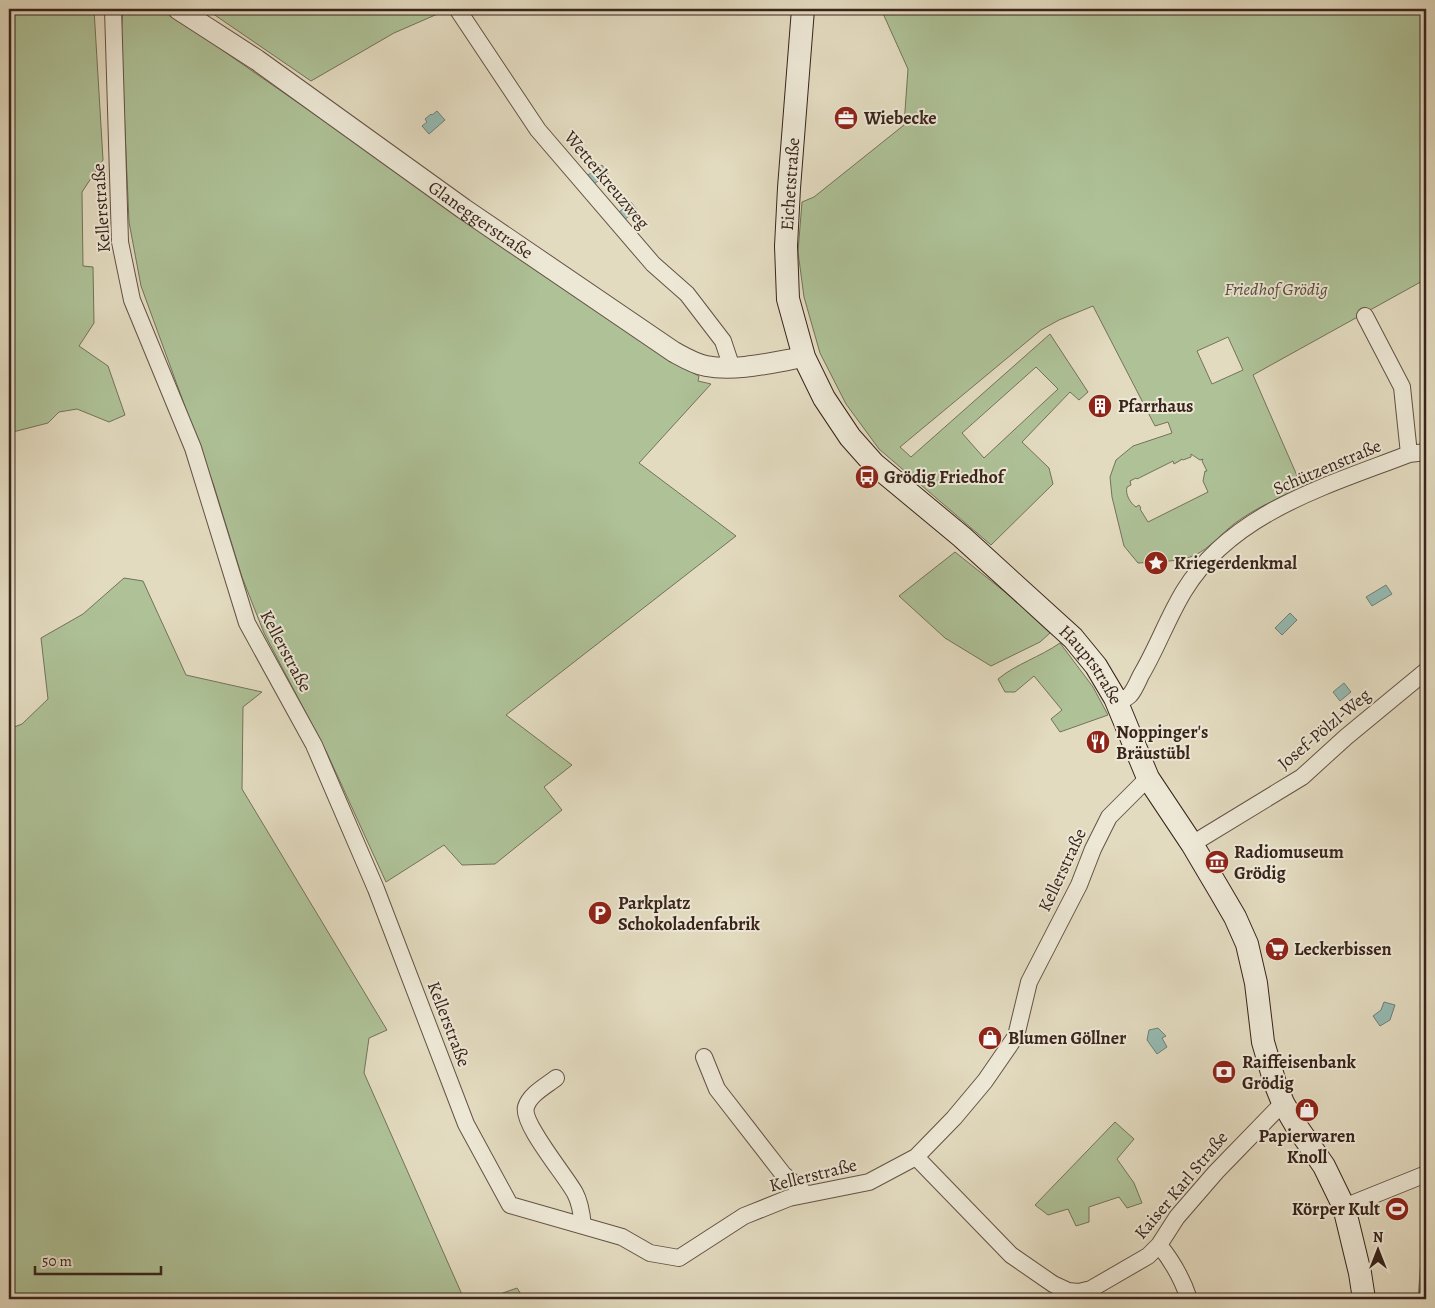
<svg xmlns="http://www.w3.org/2000/svg" width="1435" height="1308" font-family="Alegreya,serif">
	<style>
		.green { fill: #aec197; stroke: #74725a; fill-rule: evenodd }
		.water { fill: #95bbb3; stroke: #707f77 }
		.lines { fill: none; stroke-linecap: round; stroke-linejoin: round }
		.stream { stroke: #707f77; stroke-width: 5 }
		.minor-casing { stroke: #645245; stroke-width: 18 }
		.tertiary-casing { stroke: #645245; stroke-width: 22 }
		.secondary-casing { stroke: #39241c; stroke-width: 24 }
		.minor { stroke: #ede8d6; stroke-width: 16 }
		.tertiary { stroke: #ede8d6; stroke-width: 20 }
		.secondary { stroke: #ede8d6; stroke-width: 22 }
		.labels { text-anchor: middle; dominant-baseline: central; stroke-width: 4; stroke-linejoin: round; paint-order: stroke }
		.poi-label { font-size: 18px; font-weight: bold; fill: #39241c; stroke: #ede8d6; text-anchor: start }
		.street-label { font-size: 18px; fill: #39241c; stroke: #ede8d6 }
		.park-label { font-size: 18px; font-style: italic; fill: #564b3b; stroke: #ede8d6 }
	</style>
	<rect width="100%" height="100%" fill="#e3dbc0"/>
	<filter id="stains"><feTurbulence type="fractalNoise" baseFrequency=".004" numOctaves="4"/><feColorMatrix values="0 0 0 0 .2 0 0 0 0 .09 0 0 0 0 .02 0 0 0 .5 -.17"/></filter>
	<radialGradient id="worn" r=".72"><stop offset=".6" stop-color="#630" stop-opacity="0"/><stop offset="1" stop-color="#630" stop-opacity=".3"/></radialGradient>
	<!-- green -->
	<path class="green" d="M9 9H94L103 160 82 192 83 266 93 267 94 323 79 346 108 366 125 415 109 422 77 409 59 412 48 423 9 433Z
		M123 9H163L647 345 677 365 699 376 698 381 711 384 639 463 736 536 506 715 572 765 544 787 562 810 495 864 462 865 444 845 386 882 327 753 264 633 242 577 214 486 141 286 129 222 121 38Z
		M206 9H449L394 33 311 81Z
		M881 9H1426V279L1253 375 1302 487C1279 498 1255 508 1234 524 1221 534 1210 548 1195 555 1181 562 1154 562 1138 563L1124 546 1112 497 1110 477 1116 460 1133 446 1172 433 1168 422 1155 426 1093 306 1059 320 1041 330 900 447 911 457 1050 334 1088 392 1079 400 1070 392 1022 442 1049 468 1053 484 991 545 879 449 846 404 820 353 804 297 798 252 802 202 814 197 904 125 908 69ZM1228 337 1243 370 1212 384 1197 351ZM1036 367 1058 389 984 458 962 433ZM1191 454 1200 460 1203 459 1202 461 1207 471H1205L1203 481 1208 492 1148 522 1140 509 1141 508 1139 505 1136 507C1130 503 1125 494 1127 487L1131 485 1130 481 1136 478 1137 479 1173 461 1174 464 1181 460V459L1183 460 1191 457Z
		M955 552 1010 596 1050 633 1040 642 991 666 945 638 899 596Z
		M124 578 143 581 186 675 262 692 243 707 242 789 387 1030 369 1038 364 1073 464 1299H9V729L22 724 48 699 41 638 83 614Z
		M1060 643 1093 687 1108 715 1060 732 1051 719 1062 710 1034 676 1015 692H1005L998 679C1016 664 1040 657 1060 643Z
		M1115 1122 1134 1139 1117 1159 1134 1183 1142 1203 1127 1208 1119 1197 1089 1207V1222L1076 1226 1068 1209 1048 1215 1035 1205Z
		M517 1288 524 1299H486Z"/>
	<!-- water -->
	<path class="water" d="M437 111 445 120 429 134 422 126 427 122 425 119 431 114 432 115Z
		M602 165 608 173 594 184 588 175Z
		M631 202 637 210 624 220 618 213Z
		M1386 585 1392 594 1372 606 1366 597Z
		M1290 613 1297 620 1282 635 1275 628Z
		M1344 683 1351 692 1340 701 1333 692Z
		M1384 1002 1395 1005 1390 1020 1380 1026 1373 1016 1381 1010Z
		M1158 1028 1166 1036 1162 1038 1167 1047 1157 1054 1147 1040 1149 1030Z"/>
	<g class="lines">
		<!-- stream -->
		<path class="stream" d="M1420 1299 1426 1220"/>
		<!-- minor casing -->
		<g class="minor-casing">
			<path id="minor" d="M113 9 120 242 132 300 193 448 247 623 314 745 376 889 466 1124 510 1205 622 1237 650 1253 679 1258 744 1216 789 1198 869 1182 916 1157 954 1118 985 1081 1016 1036 1029 982 1079 885 1093 849 1109 817 1148 778
				M458 10 538 130 653 264 687 294 723 341 732 368
				M1365 316 1402 387 1409 454
				M1118 703C1121 701 1127 698 1130 695 1135 689 1138 681 1141 675 1157 648 1168 617 1184 591 1232 512 1329 485 1409 454L1426 452
				M1192 844 1302 777 1346 737 1426 671
				M704 1057 717 1089 783 1174 806 1194
				M556 1078C546 1086 530 1094 526 1107 521 1123 566 1176 575 1193 580 1202 582 1216 583 1226
				M916 1157 1011 1255 1053 1284 1068 1291 1079 1292 1091 1289 1148 1256 1159 1245 1177 1217 1216 1172 1283 1103
				M1344 1207 1426 1174
				M1159 1245C1173 1262 1182 1278 1189 1299"/>
		</g>
		<!-- tertiary casing -->
		<g class="tertiary-casing">
			<g id="tertiary">
				<path id="s1" d="M178 9 257 60 464 209 674 352C685 358 695 364 706 366 736 372 774 362 804 357"/>
			</g>
		</g>
		<!-- secondary casing -->
		<g class="secondary-casing">
			<g id="secondary">
				<path id="s2" d="M803 9 789 188 786 246 788 299 804 357 824 398 850 437 874 464 962 537 1073 638 1096 666 1115 698 1148 778 1192 844 1221 893 1235 917 1247 944 1256 983 1263 1042 1275 1083 1283 1103 1297 1127 1324 1166 1344 1207 1360 1273 1364 1299"/>
			</g>
		</g>
		<!-- minor -->
		<use href="#minor" class="minor"/>
		<!-- tertiary -->
		<use href="#tertiary" class="tertiary"/>
		<!-- secondary -->
		<use href="#secondary" class="secondary"/>
	</g>
	<!-- icons -->
	<defs>
		<g id="office-disc" transform="scale(1.25)"><circle r="9.5" fill="#8f2418" stroke="#ede8d6"/><path d="M-6-3h4V-5.5h4V-3h4V5H-6ZM-1-4.5V-3h2v-1.5ZM-6 0V1H6V0Z" fill="#fff"/></g>
		<g id="building-disc" transform="scale(1.25)"><circle r="9.5" fill="#8f2418" stroke="#ede8d6"/><path d="M-4-6H4V6H1V3H-1V6H-4ZM-2.5-4.3h1.7v1.8h-1.7ZM.8-4.3h1.7v1.8H.8ZM-2.5-1h1.7V.8h-1.7ZM.8-1h1.7V.8H.8Z" fill="#fff"/></g>
		<g id="bus-disc" transform="scale(1.25)"><circle r="9.5" fill="#8f2418" stroke="#ede8d6"/><path d="M-5-6H5V4H4V6H2V4H-2V6H-4V4H-5ZM-3.5-4V0h7V-4ZM-3.5 1.2v1.5H-2V1.2ZM2 1.2v1.5H3.5V1.2Z" fill="#fff"/></g>
		<g id="sight-disc" transform="scale(1.25)"><circle r="9.5" fill="#8f2418" stroke="#ede8d6"/><path d="M0-6L1.8-2.2L6-1.7L2.9 1.2L3.7 5.4L0 3.3L-3.7 5.4L-2.9 1.2L-6-1.7L-1.8-2.2Z" fill="#fff"/></g>
		<g id="restaurant-disc" transform="scale(1.25)"><circle r="9.5" fill="#8f2418" stroke="#ede8d6"/><path d="M-5-6h1v4h1v-4h1v4h1v-4h1v5L-1.5 .5V6h-2V.5L-5-1ZM5-6V6H3V1.5H1.5Q1.5-4 5-6Z" fill="#fff"/></g>
		<g id="museum-disc" transform="scale(1.25)"><circle r="9.5" fill="#8f2418" stroke="#ede8d6"/><path d="M0-6L6-3V-2H-6V-3ZM-5-1h2V3h-2ZM-1-1h2V3h-2ZM3-1h2V3H3ZM-6 4H6V6H-6Z" fill="#fff"/></g>
		<g id="parking-disc" transform="scale(1.25)"><circle r="9.5" fill="#8f2418" stroke="#ede8d6"/><path d="M-3.5-5.5H1a3.5 3.5 0 0 1 0 7H-1V5.5H-3.5ZM-1-3.4V-.6H.8a1.4 1.4 0 0 0 0-2.8Z" fill="#fff"/></g>
		<g id="supermarket-disc" transform="scale(1.25)"><circle r="9.5" fill="#8f2418" stroke="#ede8d6"/><path d="M-6-5.5h2.5l.6 2H6L4.5 2H-2.5L-4.4-4H-6ZM-1.5 3.2a1.3 1.3 0 1 0 .1 0ZM3 3.2a1.3 1.3 0 1 0 .1 0Z" fill="#fff"/></g>
		<g id="shop-disc" transform="scale(1.25)"><circle r="9.5" fill="#8f2418" stroke="#ede8d6"/><path d="M-5-2.5h2.3a2.7 3.5 0 0 1 5.4 0H5L5.5 6h-11ZM-1.5-2.5h3a1.5 2.3 0 0 0-3 0Z" fill="#fff"/></g>
		<g id="bank-disc" transform="scale(1.25)"><circle r="9.5" fill="#8f2418" stroke="#ede8d6"/><path d="M-6-4H6V4H-6ZM0-2.3a2.3 2.3 0 1 0 0 4.6a2.3 2.3 0 1 0 0-4.6Z" fill="#fff"/></g>
		<g id="stadium-disc" transform="scale(1.25)"><circle r="9.5" fill="#8f2418" stroke="#ede8d6"/><path d="M0-5a6.5 5 0 1 0 0 10a6.5 5 0 1 0 0-10ZM-3.5-1.8h7v3.6h-7Z" fill="#fff"/></g>
	</defs>
	<g fill-rule="evenodd">
		<use href="#office-disc" x="846" y="118"/>
		<use href="#building-disc" x="1100" y="406"/>
		<use href="#bus-disc" x="867" y="477"/>
		<use href="#sight-disc" x="1156" y="563"/>
		<use href="#restaurant-disc" x="1098" y="742"/>
		<use href="#museum-disc" x="1217" y="862"/>
		<use href="#parking-disc" x="600" y="913"/>
		<use href="#supermarket-disc" x="1277" y="949"/>
		<use href="#shop-disc" x="990" y="1038"/>
		<use href="#bank-disc" x="1224" y="1072"/>
		<use href="#shop-disc" x="1307" y="1110"/>
		<use href="#stadium-disc" x="1397" y="1209"/>
	</g>
	<g class="labels">
		<!-- poi labels -->
		<g class="poi-label">
			<text x="864" y="118">Wiebecke</text>
			<text x="1118" y="406">Pfarrhaus</text>
			<text x="884" y="477">Grödig Friedhof</text>
			<text x="1174" y="563">Kriegerdenkmal</text>
			<text x="1116" y="732">Noppinger's<tspan x="1116" dy="21">Bräustübl</tspan></text>
			<text x="1234" y="852">Radiomuseum<tspan x="1234" dy="21">Grödig</tspan></text>
			<text x="618" y="903">Parkplatz<tspan x="618" dy="21">Schokoladenfabrik</tspan></text>
			<text x="1294" y="949">Leckerbissen</text>
			<text x="1008" y="1038">Blumen Göllner</text>
			<text x="1242" y="1062">Raiffeisenbank<tspan x="1242" dy="21">Grödig</tspan></text>
			<text x="1307" y="1136" text-anchor="middle">Papierwaren<tspan x="1307" dy="21">Knoll</tspan></text>
			<text x="1380" y="1209" text-anchor="end">Körper Kult</text>
		</g>
		<!-- street labels -->
		<g class="street-label">
			<text transform="translate(607 180) rotate(50)">Wetterkreuzweg</text>
			<text transform="translate(790 184) rotate(-86)">Eichetstraße</text>
			<text transform="translate(101 208) rotate(-94)">Kellerstraße</text>
			<text stroke="none"><textPath href="#s1" startOffset="369">Glaneggerstraße</textPath></text>
			<text transform="translate(1327 467) rotate(-23)">Schützenstraße</text>
			<text transform="translate(286 651) rotate(62)">Kellerstraße</text>
			<text stroke="none"><textPath href="#s2" startOffset="776">Hauptstraße</textPath></text>
			<text transform="translate(1324 729) rotate(-40)">Josef-Pölzl-Weg</text>
			<text transform="translate(1062 870) rotate(-65)">Kellerstraße</text>
			<text transform="translate(449 1024) rotate(69)">Kellerstraße</text>
			<text transform="translate(813 1175) rotate(-14)">Kellerstraße</text>
			<text transform="translate(1181 1185) rotate(-50)">Kaiser Karl Straße</text>
		</g>
		<!-- park labels -->
		<g class="park-label">
			<text x="1276" y="289">Friedhof Grödig</text>
		</g>
	</g>
	<!-- margin -->
	<rect width="1435" height="1308" fill="none" stroke="#e3dbc0" stroke-width="30"/>
	<rect x="10" y="10" width="1415" height="1288" fill="none" stroke="#39241c" stroke-width="2.5"/>
	<rect x="15" y="15" width="1405" height="1278" fill="none" stroke="#39241c"/>
	<!-- north arrow -->
	<g transform="translate(1378 1250)" stroke="#ede8d6" stroke-width="4" paint-order="stroke">
	<path d="M0-4L9 19L0 12L-9 19Z" fill="#39241c"/>
	<text y="-8" font-size="14" font-weight="bold" text-anchor="middle" fill="#39241c">N</text>
	</g>
	<!-- scale -->
	<path d="M35 1266v8h126v-8" fill="none" stroke="#39241c" stroke-width="2.5"/>
	<text x="42" y="1266" font-size="15" fill="#39241c" stroke="#ede8d6" stroke-width="4" paint-order="stroke">50 m</text>
	<rect width="100%" height="100%" filter="url(#stains)"/>
	<rect width="100%" height="100%" fill="url(#worn)"/>
</svg>
